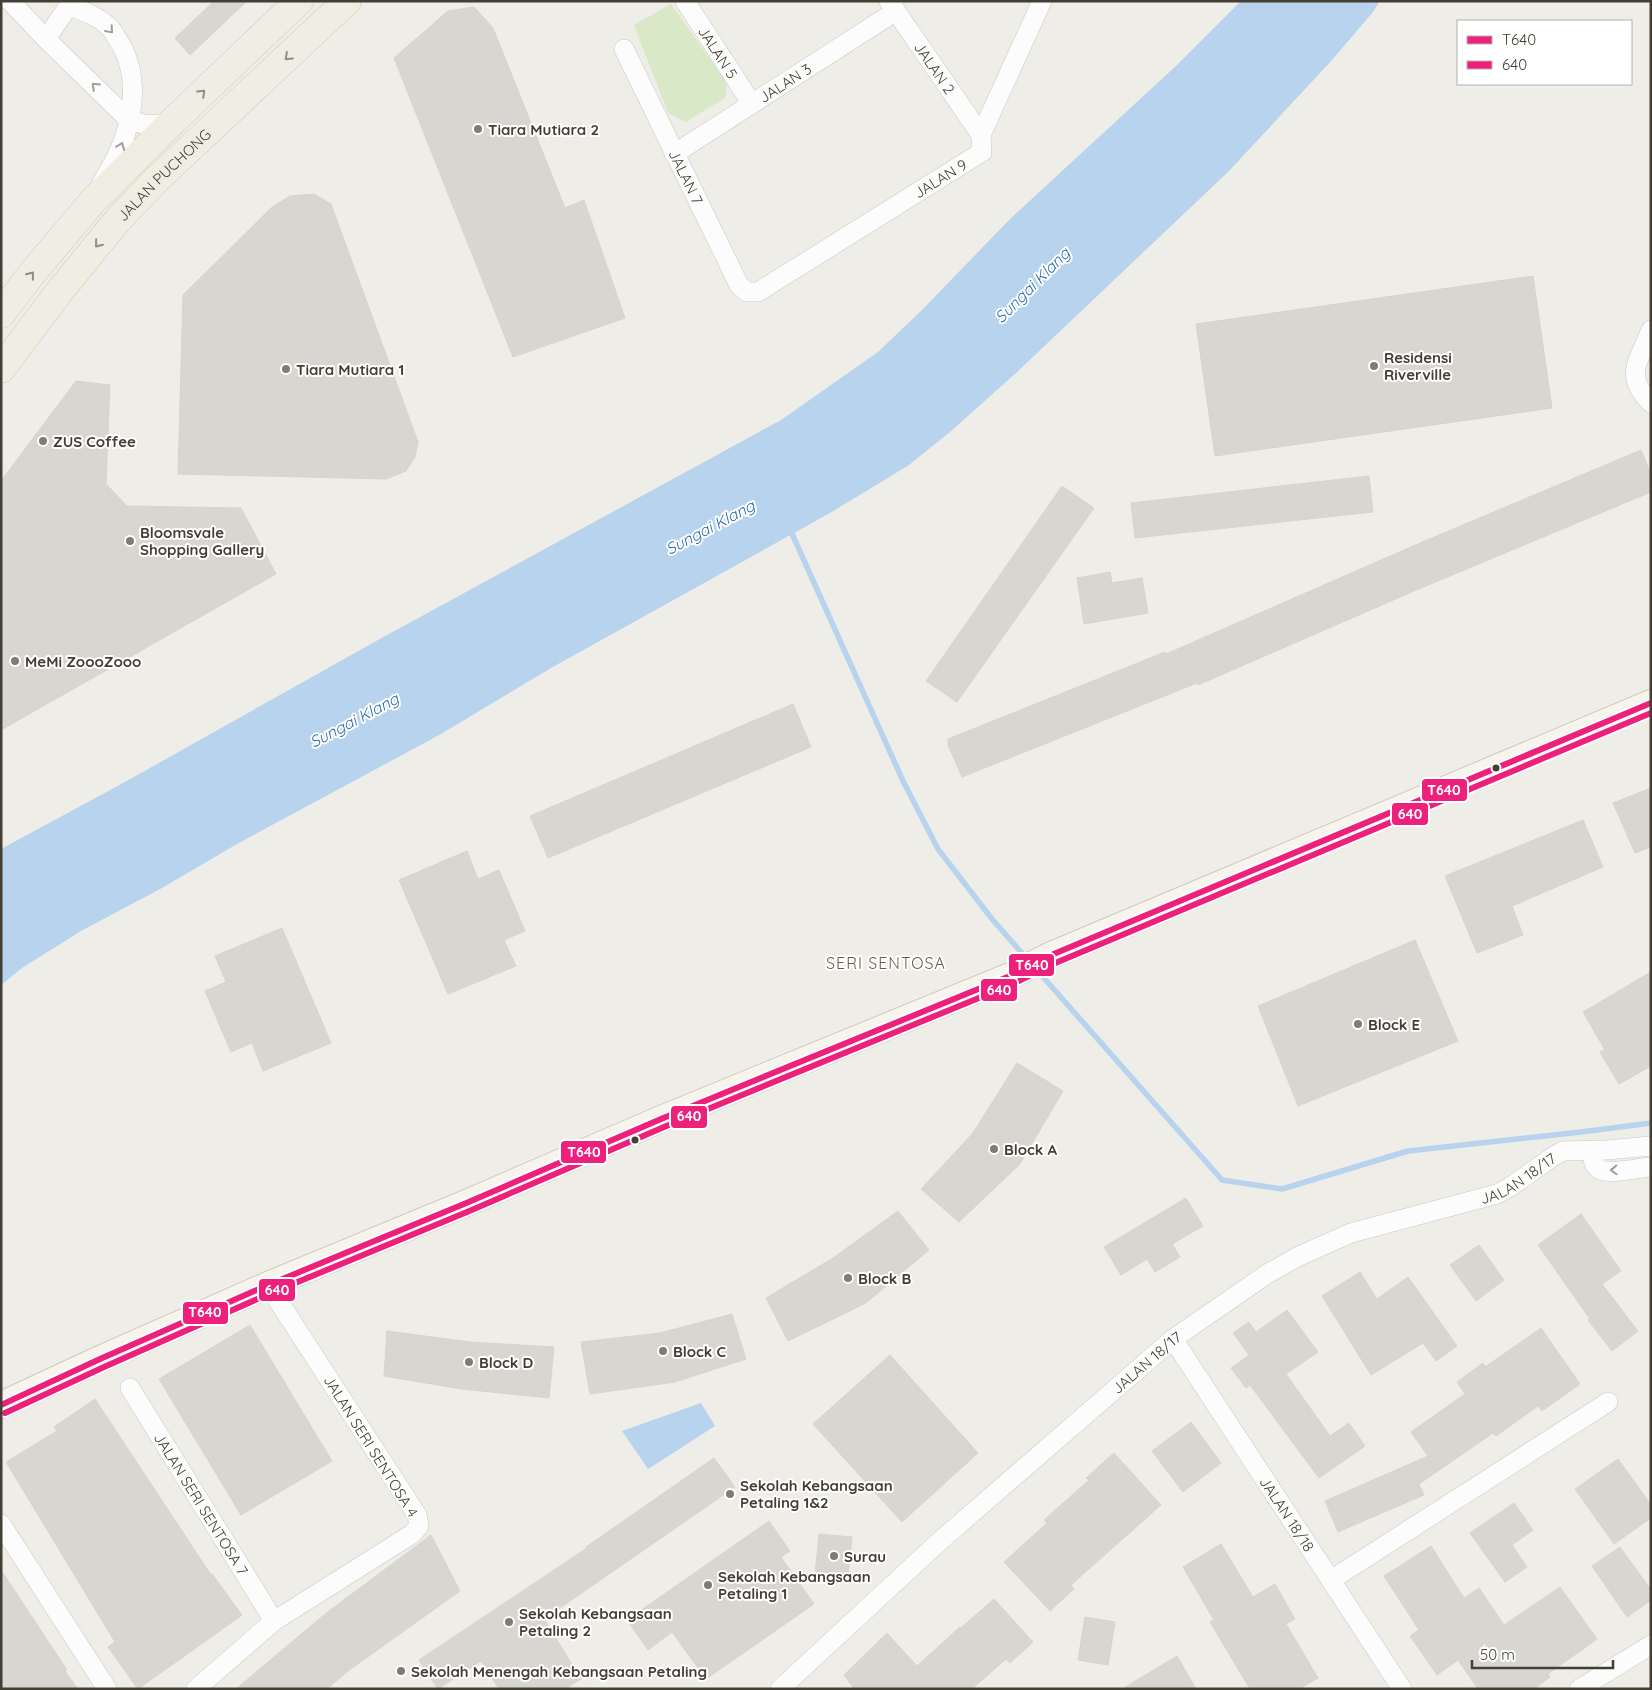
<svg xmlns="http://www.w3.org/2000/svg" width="1652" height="1690" font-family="Quicksand,sans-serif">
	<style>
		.green { fill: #d9e9c7 }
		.water { fill: #b7d3ed }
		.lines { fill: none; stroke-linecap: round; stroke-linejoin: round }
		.stream { stroke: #b7d3ed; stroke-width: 5.5 }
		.building { fill: #d8d6d0; stroke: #d6d4cd }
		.minor-casing { stroke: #cbc9c3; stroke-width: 20 }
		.secondary-casing { stroke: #cecabe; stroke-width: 28 }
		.primary-casing { stroke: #d0cab5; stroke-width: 29 }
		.minor { stroke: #fcfcfc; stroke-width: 19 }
		.secondary { stroke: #f6f4ed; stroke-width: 26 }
		.primary { stroke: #f0ede2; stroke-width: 28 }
		.bus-1-casing { stroke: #fff; stroke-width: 10 }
		.bus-2-casing { stroke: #fff; stroke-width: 10 }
		.bus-1 { stroke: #ed207b; stroke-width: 6 }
		.bus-2 { stroke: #ed207b; stroke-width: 6 }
		.oneway { stroke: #a09e98 }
		.oneway2 { stroke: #918d82 }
		.poi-dot { fill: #807c73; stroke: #fff; stroke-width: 2 }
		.bus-dot { fill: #443f34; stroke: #fff; stroke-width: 2 }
		.labels { text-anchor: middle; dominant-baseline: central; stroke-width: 4; stroke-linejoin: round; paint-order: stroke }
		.street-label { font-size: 15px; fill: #443f34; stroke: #fff }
		.poi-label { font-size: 15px; font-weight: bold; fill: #443f34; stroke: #fff; text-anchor: start }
		.water-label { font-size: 16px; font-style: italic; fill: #2e6eae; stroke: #fff }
		.neighbourhood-label { font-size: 16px; letter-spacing: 1px; fill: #665e4b; stroke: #fff }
		.line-badge { stroke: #fff; stroke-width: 2 }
		.badge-label { font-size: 14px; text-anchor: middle; font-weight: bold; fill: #fff }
	</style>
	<rect width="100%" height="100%" fill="#eeede8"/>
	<!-- green -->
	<path class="green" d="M671 4 727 83 725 98 686 122 668 113 634 25Z"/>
	<!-- water -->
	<path class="water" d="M1241 1H1380L1373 12 1332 60 1229 171 1016 373 950 432 909 465 830 513 551 668 441 734 237 844 162 888 81 931 22 968 1 985V849L125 782 378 640 781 420 878 352 921 311 1011 218 1177 65Z
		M701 1403 715 1426 648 1469 622 1431Z"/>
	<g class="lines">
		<!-- stream -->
		<path class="stream" d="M789 527 903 781 938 849 992 919 1028 960
			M1036 969 1222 1180 1282 1189 1408 1151 1581 1132 1651 1123"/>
	</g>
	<!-- building -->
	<path class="building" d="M214 1H247L190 55 175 38Z
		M474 7 493 28 565 208 584 200 625 318 513 357 394 58 448 11Z
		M314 194 331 204 418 442 415 457 406 471 386 479 178 474 183 295 272 207 290 196Z
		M1533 276 1552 408 1215 456 1196 324Z
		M76 381 110 385 106 484 127 506 241 508 276 574 1 730V481Z
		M1641 450 1651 474V492L1414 591 1198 685 1197 683 962 777 948 745V739L1165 652 1166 654 1420 543Z
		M1369 476 1373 512 1135 538 1131 503Z
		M1062 486 1094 508 957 702 926 681Z
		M1110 572 1112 583 1142 578 1148 613 1084 624 1077 578Z
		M793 704 811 747 548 858 530 816Z
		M1651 788V847L1635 853 1613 803Z
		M1583 820 1603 867 1512 906 1523 935 1477 953 1445 876Z
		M467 851 478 879 499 870 525 931 504 940 516 966 448 994 399 880Z
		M282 928 331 1043 263 1071 252 1043 231 1052 205 991 226 982 215 956Z
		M1415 940 1458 1041 1298 1106 1258 1006Z
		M1651 972V1066L1619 1084 1600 1052 1605 1050 1583 1012Z
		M1017 1063 1063 1091 1020 1164 959 1222 921 1189 973 1133Z
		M1186 1198 1203 1226 1172 1244 1180 1257 1155 1272 1147 1259 1121 1275 1104 1247Z
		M898 1211 929 1250 866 1303 788 1341 766 1298 833 1258Z
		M1581 1214 1621 1271 1602 1284 1638 1331 1612 1351 1588 1320 1590 1319 1538 1245Z
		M1479 1245 1504 1280 1476 1301 1450 1265Z
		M1360 1272 1377 1299 1408 1277 1457 1346 1436 1361 1423 1343 1371 1375 1322 1296Z
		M1287 1310 1318 1352 1286 1374 1330 1436 1349 1423 1365 1446 1319 1478 1250 1385 1246 1388 1231 1368 1249 1355 1233 1333 1249 1322 1256 1332Z
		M732 1314 746 1359 675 1382 590 1394 581 1342 660 1333Z
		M250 1325 332 1461 241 1515 159 1379Z
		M1541 1328 1580 1384 1542 1411 1538 1406 1496 1436 1493 1433 1419 1484 1424 1495 1338 1532 1325 1501 1428 1456 1411 1432 1465 1394 1457 1382 1483 1363 1485 1367Z
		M387 1331 470 1342 554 1347 549 1398 462 1389 384 1376Z
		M890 1355 978 1453 902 1522 813 1424Z
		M95 1399 211 1575 212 1574 242 1615 138 1689 108 1647 115 1642 6 1462 57 1431 54 1427Z
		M1191 1422 1221 1463 1183 1492 1152 1451Z
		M1114 1453 1161 1505 1071 1585 1074 1589 1050 1611 1004 1562 1047 1523 1044 1520 1089 1480 1086 1478Z
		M714 1458 735 1487 544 1619 581 1679 565 1689H499L481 1661 438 1689 419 1660 587 1548 586 1547Z
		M1618 1459 1651 1505V1518L1614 1544 1575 1489Z
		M1514 1503 1533 1530 1512 1545 1527 1567 1505 1582 1470 1533Z
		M769 1521 790 1551 781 1557 814 1604 706 1679 672 1632 648 1650 627 1620Z
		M819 1534 852 1537 848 1578 815 1575Z
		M431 1535 460 1591 348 1671 327 1689H236L325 1614Z
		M1221 1544 1253 1597 1275 1584 1295 1619 1286 1624 1318 1678 1299 1689H1250L1210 1622 1214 1620 1183 1567Z
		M1431 1546 1464 1598 1479 1588 1504 1625 1560 1587 1597 1639 1548 1674 1550 1677 1534 1689H1478L1458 1660 1437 1675 1410 1636 1419 1630 1384 1576Z
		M1620 1547 1651 1590V1600L1627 1617 1592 1566Z
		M1 1570 67 1670 65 1671 78 1689H1Z
		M994 1599 1033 1642 1010 1663 1006 1659 972 1689H854L844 1675 887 1633 917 1666 960 1627 961 1628Z
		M1085 1617 1115 1622 1108 1665 1078 1660Z
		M1177 1656 1196 1689H1122Z"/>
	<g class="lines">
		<!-- minor casing -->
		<g class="minor-casing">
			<g id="minor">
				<path d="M10 1 46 39 72 1"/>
				<path id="s1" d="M685 1 752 104"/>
				<path id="s2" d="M889 1 981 135"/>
				<path d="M69 6C83 11 98 16 109 27 113 30 115 36 118 40 139 72 135 114 120 149 115 161 108 172 102 183"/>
				<path d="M46 39 129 120 147 125 171 123"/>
				<path id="s3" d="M624 49 739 285 747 292H758L982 152 981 135 1042 1"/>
				<path id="s4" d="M674 154 896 11"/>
				<path d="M1651 330C1639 360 1623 376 1651 403"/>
				<path d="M1592 1150C1592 1157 1593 1165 1599 1169 1609 1175 1638 1168 1651 1167"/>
				<path id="s5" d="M1173 1339 1402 1689"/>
				<path id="s6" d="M130 1388 274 1621"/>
				<path d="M1 1524 107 1689"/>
				<path d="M1331 1580 1608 1402"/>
				<path d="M196 1689 274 1621 412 1534 419 1526 417 1515 268 1285"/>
				<path id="s7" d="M780 1689 941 1540 1173 1339 1267 1274 1297 1257 1351 1233 1497 1194 1510 1187 1554 1156 1563 1151 1607 1150 1651 1146"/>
				<path d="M1579 1689 1651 1645"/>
			</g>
		</g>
		<!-- secondary casing -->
		<g class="secondary-casing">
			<path id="secondary" d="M1 1405 100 1359 268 1285 464 1204 661 1119 1010 976 1049 956 1651 703"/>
		</g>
		<!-- primary casing -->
		<g class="primary-casing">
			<g id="primary">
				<path d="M1 314 34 271 93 201 171 123 299 1"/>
				<path id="s8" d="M1 369 59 292 117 221 156 180 347 1"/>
			</g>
		</g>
		<!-- minor -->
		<use href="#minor" class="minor"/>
		<!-- secondary -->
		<use href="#secondary" class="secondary"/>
		<!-- primary -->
		<use href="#primary" class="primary"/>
		<!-- bus-1 casing -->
		<g class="bus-1-casing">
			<path id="bus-1" d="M1 1405 100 1359 268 1285 464 1204 661 1119 1010 976 1049 956 1651 703"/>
		</g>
		<!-- bus-2 casing -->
		<g class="bus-2-casing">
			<path id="bus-2" d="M5 1413 104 1367 271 1293 467 1212 664 1127 1013 984 1053 964 1651 713"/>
		</g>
		<!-- bus-1 -->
		<use href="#bus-1" class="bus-1"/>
		<!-- bus-2 -->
		<use href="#bus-2" class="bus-2"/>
	</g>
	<!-- one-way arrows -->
	<defs><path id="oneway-chevron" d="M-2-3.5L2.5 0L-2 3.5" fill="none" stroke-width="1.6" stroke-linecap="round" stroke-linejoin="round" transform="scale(1.25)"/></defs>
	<g class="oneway">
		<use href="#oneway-chevron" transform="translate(110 30) rotate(49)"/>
		<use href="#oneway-chevron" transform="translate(95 86) rotate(-136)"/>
		<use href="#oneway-chevron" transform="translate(121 146) rotate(-69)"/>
		<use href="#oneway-chevron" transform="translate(1614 1170) rotate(178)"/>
	</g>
	<g class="oneway2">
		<use href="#oneway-chevron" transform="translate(288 57) rotate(137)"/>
		<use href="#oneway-chevron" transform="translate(202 93) rotate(-44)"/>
		<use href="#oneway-chevron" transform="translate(98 244) rotate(129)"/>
		<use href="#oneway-chevron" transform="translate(31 275) rotate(-52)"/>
	</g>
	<!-- markers -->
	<g class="poi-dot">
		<circle cx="478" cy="129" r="5"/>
		<circle cx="1374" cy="366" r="5"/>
		<circle cx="286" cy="369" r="5"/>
		<circle cx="43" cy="441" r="5"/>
		<circle cx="130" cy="541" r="5"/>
		<circle cx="15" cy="661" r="5"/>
		<circle cx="1358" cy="1024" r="5"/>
		<circle cx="994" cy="1149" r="5"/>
		<circle cx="848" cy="1278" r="5"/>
		<circle cx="663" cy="1351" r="5"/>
		<circle cx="469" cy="1362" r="5"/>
		<circle cx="730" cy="1494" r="5"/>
		<circle cx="834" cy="1556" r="5"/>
		<circle cx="708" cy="1585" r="5"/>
		<circle cx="509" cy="1622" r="5"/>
		<circle cx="401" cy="1671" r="5"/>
	</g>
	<g class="bus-dot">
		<circle cx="1496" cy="768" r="4.5"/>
		<circle cx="635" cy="1140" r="4.5"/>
	</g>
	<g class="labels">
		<!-- street labels -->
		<g class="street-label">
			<text stroke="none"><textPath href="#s1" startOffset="61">JALAN 5</textPath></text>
			<text stroke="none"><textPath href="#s2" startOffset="81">JALAN 2</textPath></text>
			<text stroke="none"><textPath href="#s4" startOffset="132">JALAN 3</textPath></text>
			<text stroke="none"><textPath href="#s8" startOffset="254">JALAN PUCHONG</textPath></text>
			<text stroke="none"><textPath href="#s3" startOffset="142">JALAN 7</textPath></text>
			<text stroke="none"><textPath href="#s3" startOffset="499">JALAN 9</textPath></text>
			<text stroke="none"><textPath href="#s7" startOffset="911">JALAN 18/17</textPath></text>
			<text stroke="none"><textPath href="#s7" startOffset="491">JALAN 18/17</textPath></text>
			<text transform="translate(371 1446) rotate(58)">JALAN SERI SENTOSA 4</text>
			<text stroke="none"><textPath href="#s6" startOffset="136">JALAN SERI SENTOSA 7</textPath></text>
			<text stroke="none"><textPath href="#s5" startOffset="209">JALAN 18/18</textPath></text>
		</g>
		<!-- poi labels -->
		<g class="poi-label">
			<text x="488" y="129">Tiara Mutiara 2</text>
			<text x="1384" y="357">Residensi<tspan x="1384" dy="17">Riverville</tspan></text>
			<text x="296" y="369">Tiara Mutiara 1</text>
			<text x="53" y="441">ZUS Coffee</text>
			<text x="140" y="532">Bloomsvale<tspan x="140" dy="17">Shopping Gallery</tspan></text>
			<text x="25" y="661">MeMi ZoooZooo</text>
			<text x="1368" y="1024">Block E</text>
			<text x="1004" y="1149">Block A</text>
			<text x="858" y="1278">Block B</text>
			<text x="673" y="1351">Block C</text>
			<text x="479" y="1362">Block D</text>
			<text x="740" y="1485">Sekolah Kebangsaan<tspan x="740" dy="17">Petaling 1&amp;2</tspan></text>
			<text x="844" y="1556">Surau</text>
			<text x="718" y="1576">Sekolah Kebangsaan<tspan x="718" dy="17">Petaling 1</tspan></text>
			<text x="519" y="1613">Sekolah Kebangsaan<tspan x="519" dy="17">Petaling 2</tspan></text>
			<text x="411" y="1671">Sekolah Menengah Kebangsaan Petaling</text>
		</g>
		<!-- water labels -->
		<g class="water-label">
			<text transform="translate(1032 285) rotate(-45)">Sungai Klang</text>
			<text transform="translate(710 527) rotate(-28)">Sungai Klang</text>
			<text transform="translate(354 720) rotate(-28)">Sungai Klang</text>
		</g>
		<!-- neighbourhood labels -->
		<g class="neighbourhood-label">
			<text x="886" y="963">SERI SENTOSA</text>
		</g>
	</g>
	<g class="line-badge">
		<rect x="1421" y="778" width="47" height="24" rx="5" fill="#ed207b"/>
		<rect x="1391" y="802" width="38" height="24" rx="5" fill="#ed207b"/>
		<rect x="1008" y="953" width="47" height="24" rx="5" fill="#ed207b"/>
		<rect x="980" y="978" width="38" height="24" rx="5" fill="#ed207b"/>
		<rect x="670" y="1105" width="38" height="24" rx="5" fill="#ed207b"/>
		<rect x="560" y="1140" width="47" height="24" rx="5" fill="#ed207b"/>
		<rect x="258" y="1278" width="38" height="24" rx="5" fill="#ed207b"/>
		<rect x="182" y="1301" width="47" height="24" rx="5" fill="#ed207b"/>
	</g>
	<g class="badge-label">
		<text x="1444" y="795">T640</text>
		<text x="1410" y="819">640</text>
		<text x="1032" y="970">T640</text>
		<text x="999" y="995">640</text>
		<text x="689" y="1121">640</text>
		<text x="584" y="1157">T640</text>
		<text x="277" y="1295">640</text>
		<text x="205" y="1317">T640</text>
	</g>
	<!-- border -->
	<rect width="1652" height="1690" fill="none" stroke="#443f34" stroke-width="5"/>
	<!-- legend -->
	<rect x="1457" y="20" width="175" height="65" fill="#ffffff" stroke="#b4b2ae"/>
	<rect x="1467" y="36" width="25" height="8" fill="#ed207b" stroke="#b4b2ae"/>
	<text x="1502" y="45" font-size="15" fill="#443f34">T640</text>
	<rect x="1467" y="61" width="25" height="8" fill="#ed207b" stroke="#b4b2ae"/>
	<text x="1502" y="70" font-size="15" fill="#443f34">640</text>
	<!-- scale -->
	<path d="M1472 1660v8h141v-8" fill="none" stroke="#443f34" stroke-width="2.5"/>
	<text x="1480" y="1660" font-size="15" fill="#443f34" stroke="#ffffff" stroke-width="4" paint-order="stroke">50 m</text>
</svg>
